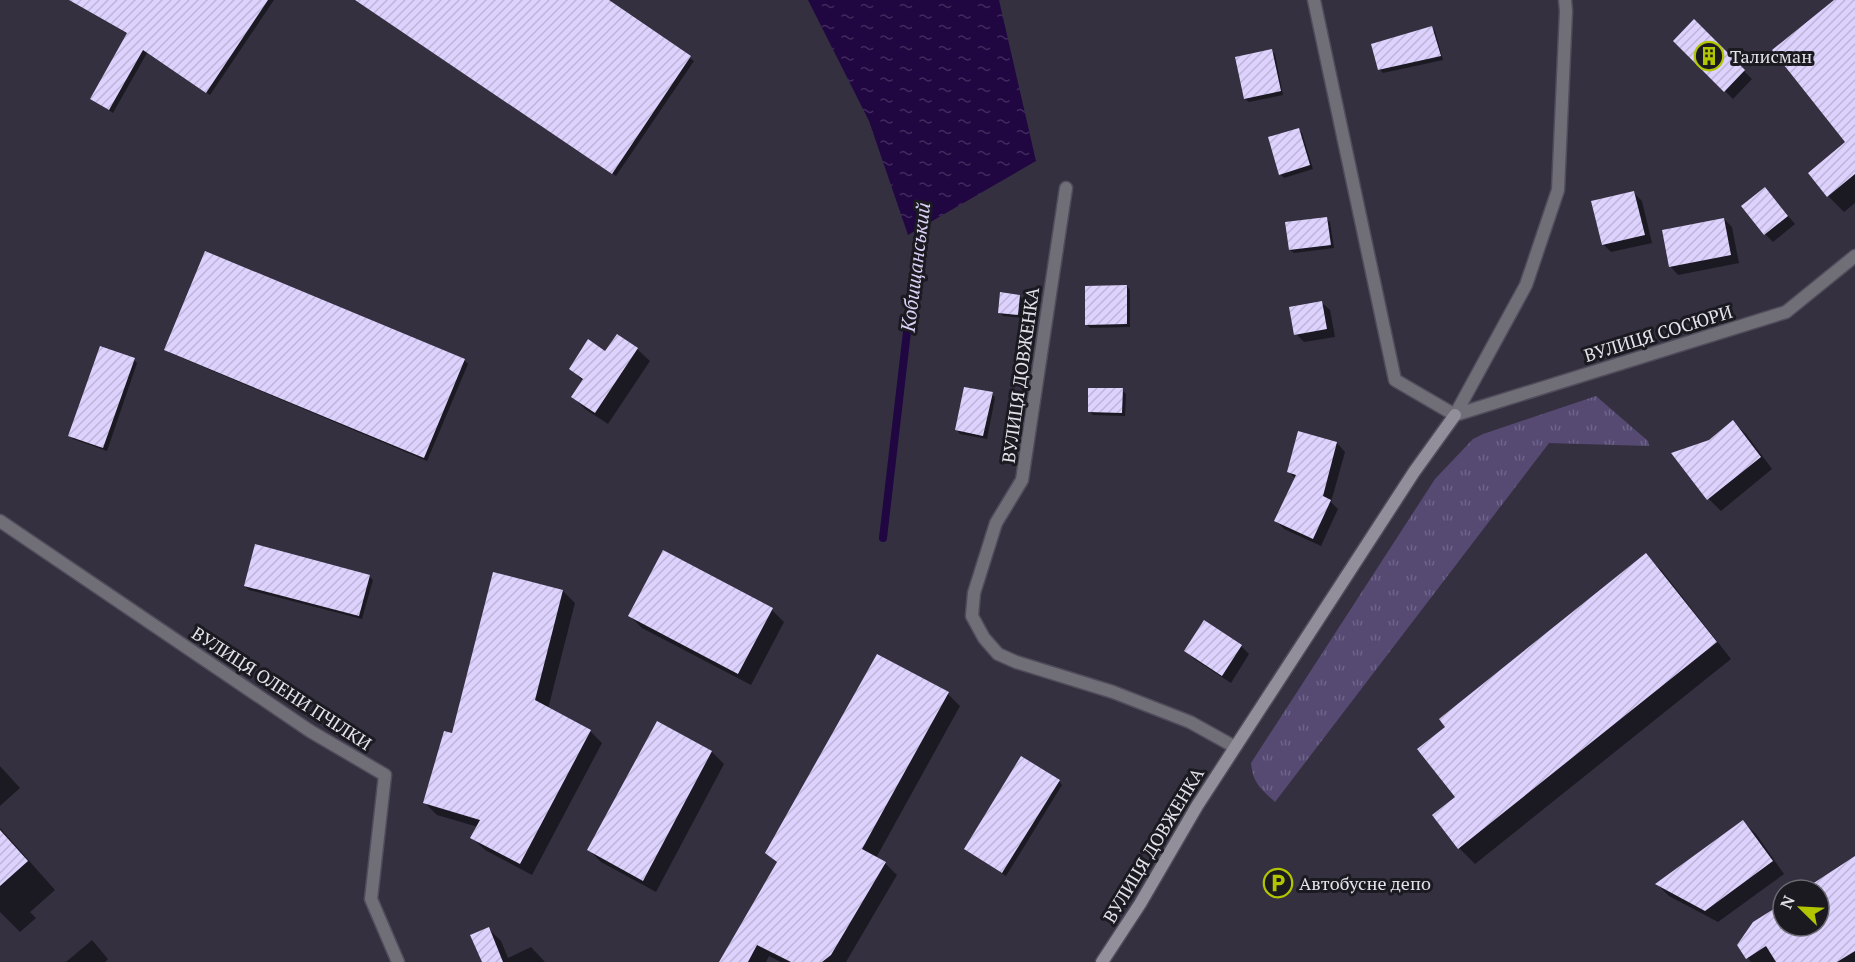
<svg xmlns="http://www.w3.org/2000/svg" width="1855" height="962" font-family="'PT Serif',serif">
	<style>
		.grass { fill: url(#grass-tufts) }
		.water { fill: url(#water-ripples) }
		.shadow { fill: #0007 }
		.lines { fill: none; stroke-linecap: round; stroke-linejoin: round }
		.stream { stroke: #210742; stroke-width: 8 }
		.building { fill: url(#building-hatch) }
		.street-casing { stroke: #504c5b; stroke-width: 15 }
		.secondary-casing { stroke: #504c5b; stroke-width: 15 }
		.street { stroke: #706e76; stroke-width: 12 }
		.secondary { stroke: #928f9b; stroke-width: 12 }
		.labels { text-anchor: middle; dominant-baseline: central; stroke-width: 6; stroke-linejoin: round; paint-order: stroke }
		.poi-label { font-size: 18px; fill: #e4e2eb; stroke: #1b1a21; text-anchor: start }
		.street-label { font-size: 18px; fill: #e4e2eb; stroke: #1b1a21 }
		.water-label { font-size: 20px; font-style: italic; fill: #dcd2f8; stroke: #1b1a21 }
	</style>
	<defs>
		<pattern id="grass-tufts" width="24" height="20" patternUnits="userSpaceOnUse" patternTransform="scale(1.5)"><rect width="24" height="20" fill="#564a73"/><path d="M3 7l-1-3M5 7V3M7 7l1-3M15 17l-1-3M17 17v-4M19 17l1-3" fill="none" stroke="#6e6487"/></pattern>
		<pattern id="water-ripples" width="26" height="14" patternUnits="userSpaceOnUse" patternTransform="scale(1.5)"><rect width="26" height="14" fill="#210742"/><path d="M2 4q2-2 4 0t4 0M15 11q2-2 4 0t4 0" fill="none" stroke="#412b5d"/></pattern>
		<pattern id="building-hatch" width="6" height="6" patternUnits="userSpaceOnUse" patternTransform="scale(1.5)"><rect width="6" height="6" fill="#ddd1fd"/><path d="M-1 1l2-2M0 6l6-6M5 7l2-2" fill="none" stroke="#beb5d8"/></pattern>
	</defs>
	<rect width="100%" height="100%" fill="#343040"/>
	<!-- grass -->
	<path class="grass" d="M1596 396 1648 441 1649 446 1549 443 1275 802C1260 788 1253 783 1251 763L1435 479 1473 439 1483 434Z"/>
	<!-- water -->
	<path class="water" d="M808 0H999L1036 161 908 235 869 121Z"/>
	<!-- shadow -->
	<path class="shadow" d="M69 0H274L210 95 147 53 113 113 92 99 128 34Z
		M355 0H606L694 61 616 176Z
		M1836 0H1855V203L1844 212 1828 196 1848 142Z
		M1694 22 1752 79 1733 99 1675 41Z
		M1432 28 1435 31 1443 60 1383 73 1379 69Z
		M1271 51 1275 54 1283 95 1249 102 1245 99Z
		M1298 130 1302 133 1313 169 1284 178 1280 174Z
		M1765 189 1795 224 1773 242 1765 234Z
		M1634 193 1642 201 1652 243 1611 252 1603 244Z
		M1326 219 1330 222 1334 248 1294 253 1290 250Z
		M1724 219 1732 227 1739 263 1678 275 1670 266Z
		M1127 286 1130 290V327L1090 328 1086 324Z
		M1020 296 1023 300 1022 318 1003 316 999 312Z
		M1321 302 1330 310 1335 337 1304 342 1296 334Z
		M617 336 637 349 650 361 608 424 585 409 573 397 583 381 571 369 606 353Z
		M166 350 464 360 468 364 427 461 170 353Z
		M134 360 137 363 107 451 73 439 70 435Z
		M1122 390 1126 394 1125 416 1093 415 1089 411Z
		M992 394 995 398 987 439 960 434 957 430Z
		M1733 422 1746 434 1772 469 1721 511 1709 499 1674 454 1710 441Z
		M1299 433 1337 443 1345 452 1331 502 1338 509 1321 546 1284 529 1276 521 1296 479 1289 472Z
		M1646 555 1662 571 1731 659 1475 864 1459 848 1457 797 1447 727Z
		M369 576 373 580 362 619 249 590 245 586Z
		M563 591 575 603 548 709 590 731 602 743 532 875 485 850 472 838 478 827 437 815 425 803 453 735Z
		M772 610 784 622 751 685 642 628 630 616Z
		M1241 646 1249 654 1231 683 1194 659 1186 651Z
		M948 694 960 706 876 858 885 863 897 875 846 962H781L769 956 766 962H721L778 864 767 853Z
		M657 723 712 752 724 764 656 892 601 862 589 850Z
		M0 766 20 788 0 806Z
		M1059 781 1062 785 1006 876 969 852Z
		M1743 822 1756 834 1784 874 1718 922 1669 896 1657 884Z
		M0 828 55 890 30 912 36 918 20 932 0 912Z
		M1855 858V962H1751L1748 958 1739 945 1783 905V926H1819V890H1806Z
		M488 928 501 941 508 958 531 947 545 962H484Z
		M92 940 108 959 105 962H66Z"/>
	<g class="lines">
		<!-- stream -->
		<path class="stream" d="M883 538 920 220"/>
	</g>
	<!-- building -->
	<path class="building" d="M69 0H268L206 93 143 50 109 110 90 99 127 33Z
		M355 0H609L691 56 612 174Z
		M1834 0H1855V174L1827 197 1808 173 1845 142 1772 50Z
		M1694 19 1745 70 1724 92 1673 41Z
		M1432 26 1441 56 1378 70 1371 44Z
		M1272 49 1281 91 1244 99 1235 57Z
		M1299 128 1310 165 1279 175 1268 137Z
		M1765 187 1788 216 1764 235 1741 206Z
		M1634 191 1645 235 1602 245 1591 201Z
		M1327 217 1331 245 1289 250 1285 222Z
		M1724 218 1731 255 1669 267 1662 230Z
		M205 251 465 359 424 458 164 350Z
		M1127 285V324L1085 325V286Z
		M1000 292 1020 295 1018 315 998 313Z
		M1322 301 1327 329 1294 335 1289 307Z
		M617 334 638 348 595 413 571 397 583 379 569 369 588 339 605 351Z
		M100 346 135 358 103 448 68 436Z
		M964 387 993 392 983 436 955 430Z
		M1088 388H1123L1122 413 1088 412Z
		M1733 420 1761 457 1707 500 1671 453 1709 440Z
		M1298 431 1337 442 1323 496 1331 500 1313 539 1274 521 1296 475 1287 472Z
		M255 544 370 575 359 616 244 586Z
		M663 550 773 608 738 674 628 616Z
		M1646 553 1717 642 1458 849 1432 815 1455 797 1417 749 1445 727 1439 719Z
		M493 572 563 590 535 700 591 730 520 864 470 838 480 820 423 803 444 731 452 733Z
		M1204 620 1242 645 1222 676 1184 651Z
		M877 654 949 692 862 849 886 862 831 955 822 962H791L757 945 748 962H719L777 862 765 853Z
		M657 721 712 751 643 881 587 850Z
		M1021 756 1060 780 1002 873 964 849Z
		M1743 820 1773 861 1705 911 1655 884Z
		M0 830 28 861 0 886Z
		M1855 856V951L1837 962H1776L1766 946 1746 959 1737 945 1753 922 1783 903V926H1819V890H1803Z
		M489 927 503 962H482L470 935Z"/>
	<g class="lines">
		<!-- street casing -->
		<g class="street-casing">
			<path id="street" d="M1314 0 1395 380 1455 415
				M1066 188 1022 480 996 523 974 593 972 616 984 638 998 654 1016 662 1113 692 1190 722 1235 747
				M1455 415 1526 285 1558 190 1566 11 1565 0
				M1455 415 1786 312 1855 256
				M0 521 310 731 385 775 371 899 398 962"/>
		</g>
		<!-- secondary casing -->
		<g class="secondary-casing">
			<path id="secondary" d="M1102 962 1140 904 1197 806 1414 472 1455 415"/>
		</g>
		<!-- street -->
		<use href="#street" class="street"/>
		<!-- secondary -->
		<use href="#secondary" class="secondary"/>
	</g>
	<!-- icons -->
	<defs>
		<g id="building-ring" transform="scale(1.5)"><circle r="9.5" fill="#1b1a21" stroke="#b1c500" stroke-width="1.5"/><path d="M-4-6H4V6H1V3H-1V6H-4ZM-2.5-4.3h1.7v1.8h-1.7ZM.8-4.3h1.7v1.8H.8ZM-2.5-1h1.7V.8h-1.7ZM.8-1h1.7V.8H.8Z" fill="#b1c500"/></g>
		<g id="parking-ring" transform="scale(1.5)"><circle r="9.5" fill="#1b1a21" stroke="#b1c500" stroke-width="1.5"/><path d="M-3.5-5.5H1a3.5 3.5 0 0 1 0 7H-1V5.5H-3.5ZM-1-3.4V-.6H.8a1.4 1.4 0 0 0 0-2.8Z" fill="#b1c500"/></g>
	</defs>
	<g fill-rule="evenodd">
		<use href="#building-ring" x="1709" y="56"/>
		<use href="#parking-ring" x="1278" y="883"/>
	</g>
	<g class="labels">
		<!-- poi labels -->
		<g class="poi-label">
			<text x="1730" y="56">Талисман</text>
			<text x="1299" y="883">Автобусне депо</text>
		</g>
		<!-- street labels -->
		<g class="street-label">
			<text transform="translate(1658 333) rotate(-17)">ВУЛИЦЯ СОСЮРИ</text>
			<text transform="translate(1020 375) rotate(-82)">ВУЛИЦЯ ДОВЖЕНКА</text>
			<text transform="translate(282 688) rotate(33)">ВУЛИЦЯ ОЛЕНИ ПЧІЛКИ</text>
			<text transform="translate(1153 845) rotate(-59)">ВУЛИЦЯ ДОВЖЕНКА</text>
		</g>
		<!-- water labels -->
		<g class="water-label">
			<text transform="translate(915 267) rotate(-83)">Кобищанський</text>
		</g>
	</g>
	<!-- north arrow -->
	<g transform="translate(1801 908) rotate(294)"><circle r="28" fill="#1b1a21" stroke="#6b6a72" stroke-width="1.5"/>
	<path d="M0-4.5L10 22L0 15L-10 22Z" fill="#b1c500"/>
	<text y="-9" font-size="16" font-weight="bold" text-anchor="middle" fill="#e4e2eb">N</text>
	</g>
</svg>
